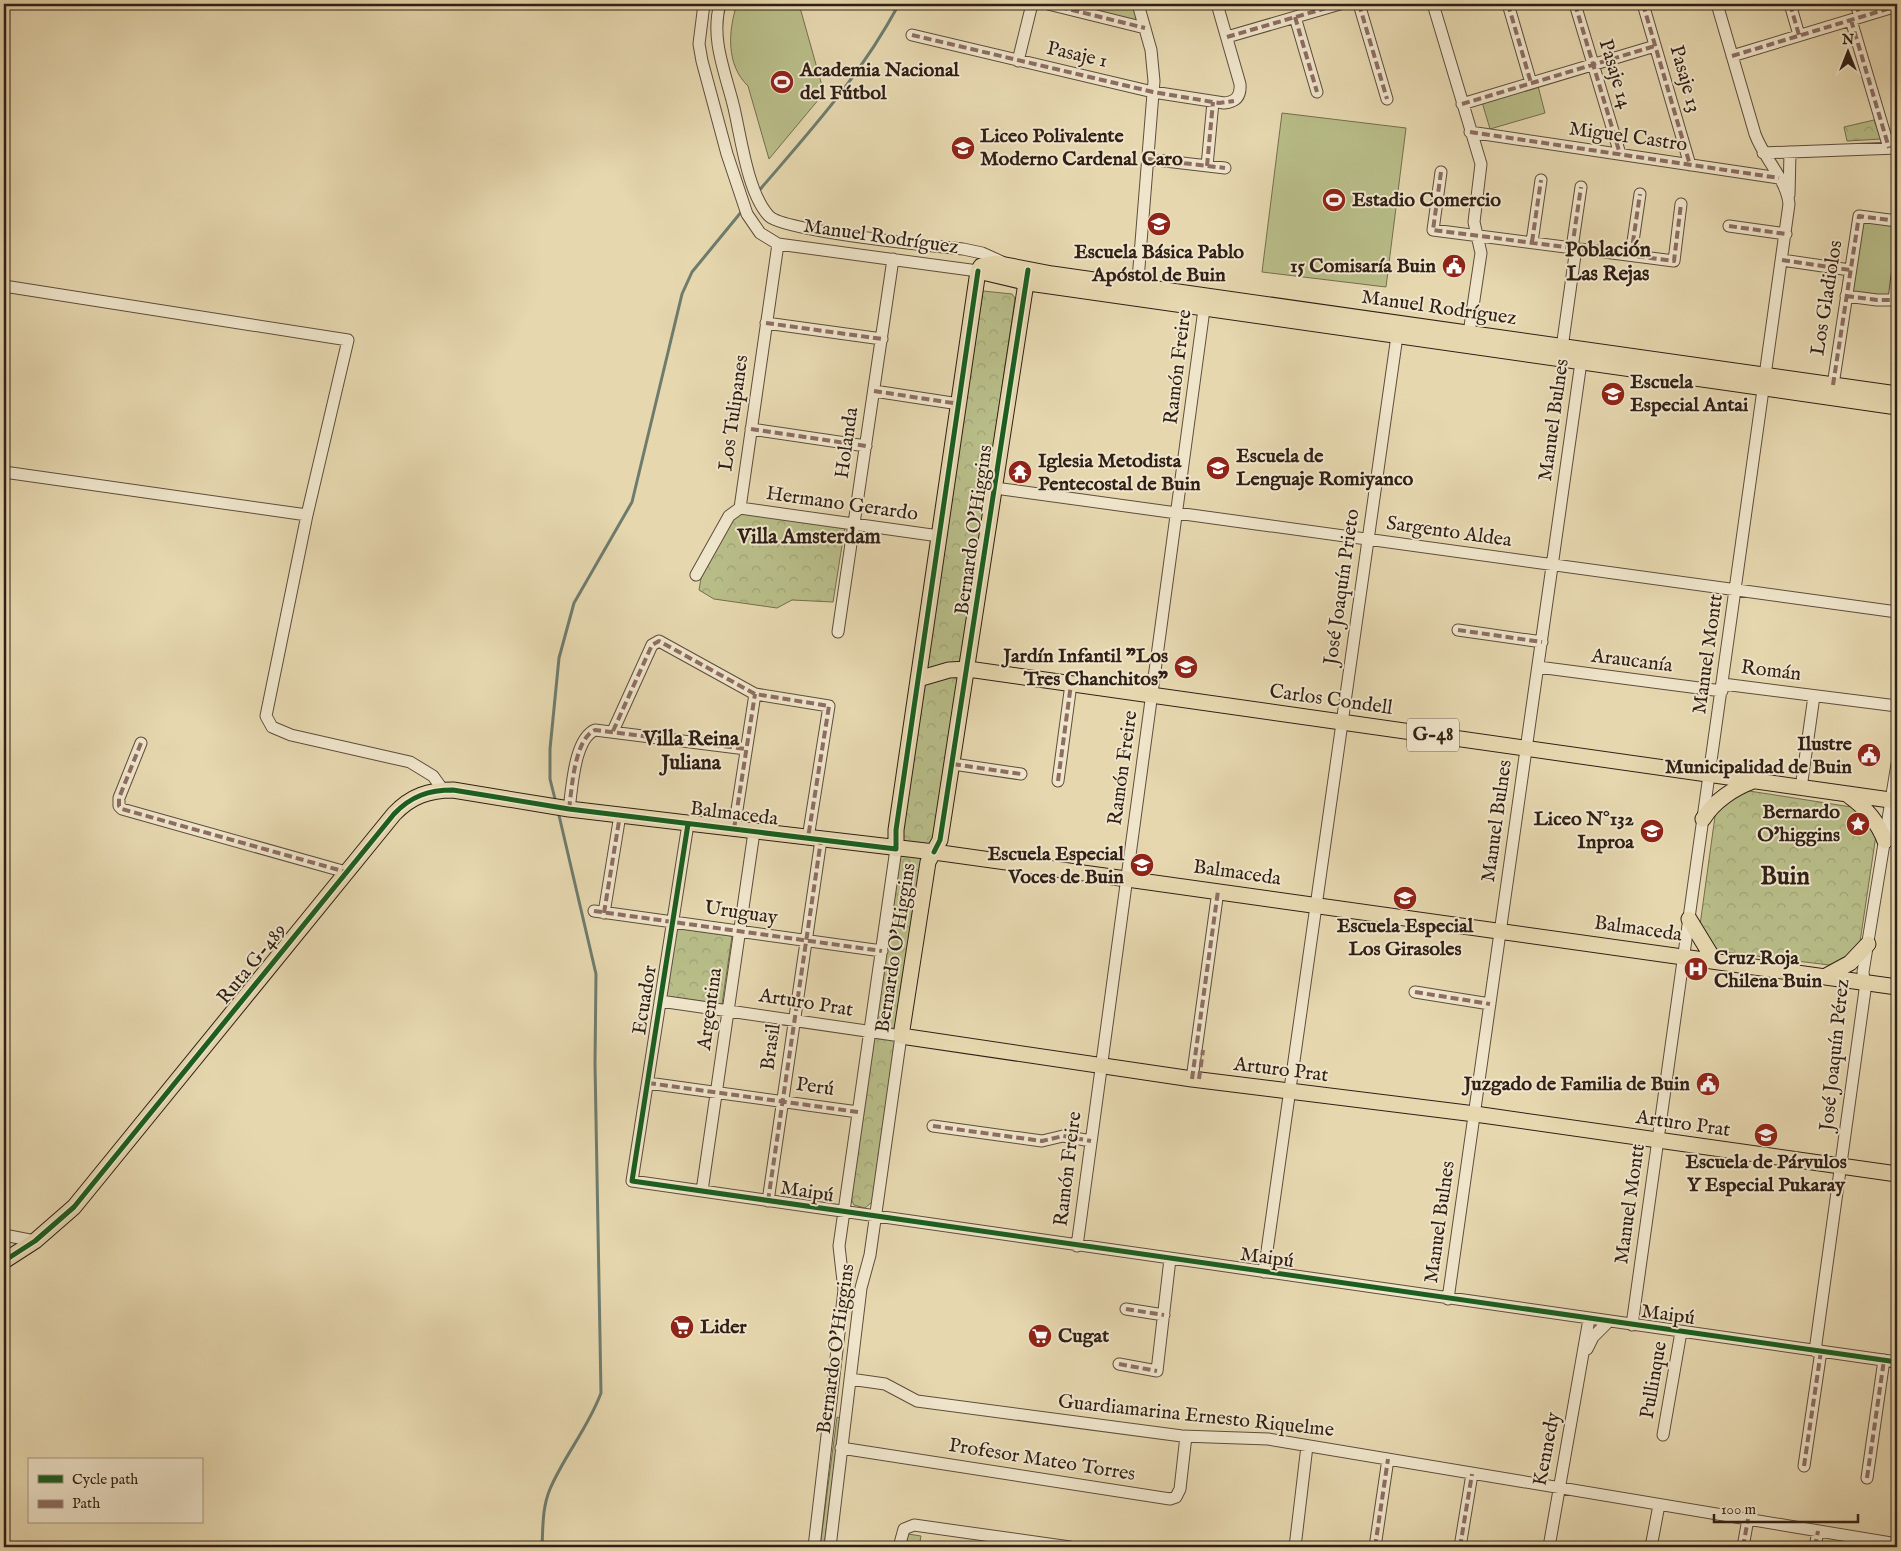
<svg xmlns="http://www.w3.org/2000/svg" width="1901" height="1551" font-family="'IM FELL English',serif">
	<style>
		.grass { fill: #b8bd88; stroke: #746e4f }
		.park { fill: url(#park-crowns); stroke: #746e4f }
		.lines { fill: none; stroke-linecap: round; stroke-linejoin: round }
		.stream { stroke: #6e7c6d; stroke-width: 3 }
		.minor-casing { stroke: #5e4d3c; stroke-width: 13 }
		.major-casing { stroke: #301f16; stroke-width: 17 }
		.minor { stroke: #efe5cb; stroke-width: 11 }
		.major { stroke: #e6d7af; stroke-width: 15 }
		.quiet { stroke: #8d6e63; stroke-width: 4; stroke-dasharray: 8 4; stroke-linecap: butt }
		.cycleway-casing { stroke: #efe5cb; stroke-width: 8 }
		.cycleway { stroke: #1b5e20; stroke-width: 5 }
		.labels { text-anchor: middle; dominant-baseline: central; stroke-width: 4; stroke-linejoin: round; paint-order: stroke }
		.shield { fill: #efe5cb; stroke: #695a4c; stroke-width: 1 }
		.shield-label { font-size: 19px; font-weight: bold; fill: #301f16 }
		.street-label { font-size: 20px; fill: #301f16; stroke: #efe5cb }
		.poi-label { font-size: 20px; font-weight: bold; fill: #301f16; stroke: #efe5cb; text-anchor: start }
		.neighbourhood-label { font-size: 21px; font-weight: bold; fill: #301f16; stroke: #efe5cb }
		.district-label { font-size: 25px; font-weight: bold; fill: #301f16; stroke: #efe5cb }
	</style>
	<defs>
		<pattern id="park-crowns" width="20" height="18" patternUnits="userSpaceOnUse" patternTransform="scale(1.25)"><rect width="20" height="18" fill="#b8bd88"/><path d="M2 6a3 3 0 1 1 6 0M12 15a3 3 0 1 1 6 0" fill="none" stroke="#9ea275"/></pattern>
	</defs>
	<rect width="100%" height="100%" fill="#e6d7af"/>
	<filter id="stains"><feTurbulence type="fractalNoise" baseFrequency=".004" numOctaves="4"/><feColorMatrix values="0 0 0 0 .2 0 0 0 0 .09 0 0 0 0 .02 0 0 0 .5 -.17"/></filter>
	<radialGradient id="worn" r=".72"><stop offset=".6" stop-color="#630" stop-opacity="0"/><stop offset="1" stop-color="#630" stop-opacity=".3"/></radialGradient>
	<!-- grass -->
	<path class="grass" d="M737 4H799L824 93 769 159 748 86C726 65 728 31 737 4Z
		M1063 4H1133L1137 22Z
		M1538 86 1545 113 1490 129 1482 102Z
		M1282 113 1406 128 1386 287 1262 272Z
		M1863 219 1897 225V254L1890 299 1851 293Z
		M837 1417 840 1418 824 1547H820Z
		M908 1534 921 1536 919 1547H906Z"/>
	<!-- park -->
	<path class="park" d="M1874 120 1881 139 1847 141 1844 127Z
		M983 291 1012 294 1015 298 1014 306 937 827 922 866 872 1202 865 1208 854 1205 851 1199 924 676Z
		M739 513 845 527 833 602 792 600 777 608 714 599 699 590 701 578 732 517Z
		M1743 790 1858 808 1876 835 1860 942C1854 953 1841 963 1829 965L1724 952 1715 948 1700 925 1716 809Z
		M675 928 732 936 722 1004 665 996Z"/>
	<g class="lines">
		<!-- stream -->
		<path class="stream" d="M757 193C810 131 860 77 899 4
			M556 803 550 779V749L559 658 574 603 632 502 682 294 692 272 742 211
			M542 1547C543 1528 542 1508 550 1489 564 1456 588 1428 601 1393L595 1064 596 974 558 811"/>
		<!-- minor casing -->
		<g class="minor-casing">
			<path id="minor" d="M704 4 699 44 702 61 727 154 747 214 760 233 778 244 978 271
				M720 4C710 39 726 74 734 108 741 138 748 194 769 216 783 231 933 246 963 249L982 253 1002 262
				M1048 4 1145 28
				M1359 4 1387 99
				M1433 4 1481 164 1474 222 1481 253 1469 333
				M1508 4 1531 83
				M1575 4 1620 154
				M1643 4 1690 165
				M1790 4 1799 35
				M1856 4 1860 17
				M1295 17 1317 92
				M1851 20 1889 148
				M912 35 1153 92 1224 103C1236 102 1241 96 1240 84L1217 4
				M1227 37 1340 4
				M1732 56 1897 6
				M1018 61 1032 4
				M1462 104 1655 46
				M1470 132 1779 178
				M1763 153 1897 148
				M1148 159 1225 168
				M1207 166 1213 102
				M1441 172 1433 230 1674 261 1681 204
				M1789 195 1790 152
				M1729 226 1786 234
				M1532 242 1541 180
				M1572 248 1581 187
				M1631 255 1640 194
				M1782 260 1850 270
				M4 286 348 340 307 515 266 716 272 727 291 735 410 762 433 776 443 790
				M1137 292 1154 81 1151 50 1138 4
				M1846 296 1877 300H1897
				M1894 300 1897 275
				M766 323 882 339
				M1561 355 1576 248
				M1833 385 1859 216 1897 221
				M874 391 959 404
				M751 429 866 446
				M4 472 307 515
				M995 488 1897 612
				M740 508 778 244
				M740 508 939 536
				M696 575 729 516 740 508
				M1458 630 1542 642
				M838 632 893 259
				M1538 667 1722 691
				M1723 684 1897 706
				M613 731 652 645 659 641 755 694 829 706 808 838
				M141 743 119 798V806L122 809 346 872
				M953 764 1021 774
				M1058 781 1071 684
				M1801 788 1814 696
				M569 809C572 789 574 739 595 730L746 749
				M688 824 632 1181 1897 1362
				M734 829 755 694
				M594 911 882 951
				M604 913 620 815
				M1415 992 1490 1004
				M660 1001 901 1036 870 1255 861 1288 830 1547
				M1192 1079 1218 891
				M648 1083 858 1112
				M933 1126 1042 1141 1063 1136 1091 1141
				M702 1191 754 832
				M768 1201 821 840
				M4 1235 35 1241
				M1077 1246 1205 302
				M1264 1272 1398 329
				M1448 1299 1582 355
				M1126 1309 1164 1315
				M1632 1325 1789 204C1787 180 1764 159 1755 134L1717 4
				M1587 1349 1593 1337 1609 1321
				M1815 1351 1865 990 1863 972 1897 764
				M1119 1364 1157 1371 1170 1259
				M850 1379 885 1384 917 1401 1182 1436 1268 1439 1897 1544
				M1663 1435 1681 1332
				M841 1448 1170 1499 1176 1497 1180 1489 1186 1436
				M1804 1466 1821 1351
				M1867 1478 1884 1360
				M814 1547 844 1290 839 1246 896 849
				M899 1547 904 1529 914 1525 1070 1547
				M1295 1547 1307 1446
				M1375 1547 1388 1459
				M1460 1547 1472 1474
				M1549 1547 1589 1319
				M1651 1547 1659 1505
				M1743 1547 1748 1519
				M1815 1547 1818 1531"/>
		</g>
		<!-- major casing -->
		<g class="major-casing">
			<path id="major" d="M1028 270 940 840 928 862 901 1036 1192 1079 1475 1114 1897 1174
				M978 271 981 266 995 263 1052 274 1897 394
				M978 271 1029 283 1897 407
				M918 679 949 670 968 669 1897 801
				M1848 795C1865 807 1878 822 1885 841
				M1703 819C1714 801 1734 788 1753 781
				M896 849V830L978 271
				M1689 919 1714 960
				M1826 976 1850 963 1868 944
				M4 1261 35 1241 74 1207 394 814C411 796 429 790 453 790L569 809 934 852 1897 987"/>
		</g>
		<!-- minor -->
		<use href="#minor" class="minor"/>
		<!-- major -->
		<use href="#major" class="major"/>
		<!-- quiet -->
		<path class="quiet" d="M1048 4 1145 28
			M1359 4 1387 99
			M1508 4 1531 83
			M1575 4 1620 154
			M1643 4 1690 165
			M1790 4 1799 35
			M1856 4 1860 17
			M1295 17 1317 92
			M1851 20 1889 148
			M912 35 1153 92 1219 103 1234 101
			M1227 37 1340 4
			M1732 56 1897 6
			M1462 104 1655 46
			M1470 132 1779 178
			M1148 159 1225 168
			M1207 166 1213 102
			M1441 172 1433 230 1674 261 1681 204
			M1729 226 1786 234
			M1532 242 1541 180
			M1572 248 1581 187
			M1631 255 1640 194
			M1782 260 1850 270
			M1846 296 1877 300H1897
			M1894 300 1897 275
			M766 323 882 339
			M1833 385 1859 216 1897 221
			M874 391 959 404
			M751 429 866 446
			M1458 630 1542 642
			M613 731 652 645 659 641 755 694 829 706 808 838
			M141 743 119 798V806L122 809 346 872
			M953 764 1021 774
			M1058 781 1071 684
			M569 809C572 789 574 739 595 730L746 749
			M734 829 755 694
			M594 911 882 951
			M604 913 620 815
			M1415 992 1490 1004
			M1192 1079 1218 891
			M1199 1079 1203 1050
			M648 1083 858 1112
			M933 1126 1042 1141 1063 1136 1091 1141
			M768 1201 821 840
			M1126 1309 1164 1315
			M1119 1364 1157 1371
			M1804 1466 1821 1351
			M1867 1478 1884 1360
			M1375 1547 1388 1459
			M1460 1547 1472 1474
			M1743 1547 1748 1519
			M1815 1547 1818 1531"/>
		<!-- cycleway casing -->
		<g class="cycleway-casing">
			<path id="cycleway" d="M688 824 632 1181 1897 1362
				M934 852 940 840 1028 270
				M4 1261 35 1241 74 1207 394 814C411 796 429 790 453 790L569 809 896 849V830L978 271"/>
		</g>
		<!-- cycleway -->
		<use href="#cycleway" class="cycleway"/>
	</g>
	<!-- icons -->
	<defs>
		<g id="stadium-disc" transform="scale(1.25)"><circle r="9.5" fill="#8f2418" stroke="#efe5cb"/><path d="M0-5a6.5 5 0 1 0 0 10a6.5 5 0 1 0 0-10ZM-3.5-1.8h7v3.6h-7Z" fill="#fff"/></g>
		<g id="school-disc" transform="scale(1.25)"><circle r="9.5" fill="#8f2418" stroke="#efe5cb"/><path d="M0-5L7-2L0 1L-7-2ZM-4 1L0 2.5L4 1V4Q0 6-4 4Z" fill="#fff"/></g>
		<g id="civic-disc" transform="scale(1.25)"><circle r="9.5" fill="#8f2418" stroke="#efe5cb"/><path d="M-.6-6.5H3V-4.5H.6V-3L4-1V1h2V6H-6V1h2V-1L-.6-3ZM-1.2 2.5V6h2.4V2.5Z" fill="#fff"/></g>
		<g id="temple-disc" transform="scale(1.25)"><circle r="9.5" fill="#8f2418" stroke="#efe5cb"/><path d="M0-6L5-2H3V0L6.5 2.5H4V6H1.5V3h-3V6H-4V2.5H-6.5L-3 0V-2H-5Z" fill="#fff"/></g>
		<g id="sight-disc" transform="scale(1.25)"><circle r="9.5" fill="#8f2418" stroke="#efe5cb"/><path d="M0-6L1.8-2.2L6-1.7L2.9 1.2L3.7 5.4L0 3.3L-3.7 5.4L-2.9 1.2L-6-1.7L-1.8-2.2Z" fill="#fff"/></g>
		<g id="hospital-disc" transform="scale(1.25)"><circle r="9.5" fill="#8f2418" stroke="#efe5cb"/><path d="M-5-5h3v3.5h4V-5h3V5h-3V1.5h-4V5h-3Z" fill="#fff"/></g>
		<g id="supermarket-disc" transform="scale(1.25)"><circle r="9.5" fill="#8f2418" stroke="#efe5cb"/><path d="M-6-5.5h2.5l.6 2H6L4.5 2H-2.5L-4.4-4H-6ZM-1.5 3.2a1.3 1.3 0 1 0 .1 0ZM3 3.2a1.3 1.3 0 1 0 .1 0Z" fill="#fff"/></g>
	</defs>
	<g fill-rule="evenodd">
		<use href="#stadium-disc" x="782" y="82"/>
		<use href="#school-disc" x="963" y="148"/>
		<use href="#stadium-disc" x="1334" y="200"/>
		<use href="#school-disc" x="1159" y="224"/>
		<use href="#civic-disc" x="1454" y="266"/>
		<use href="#school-disc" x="1613" y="394"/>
		<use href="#school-disc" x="1218" y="468"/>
		<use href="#temple-disc" x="1020" y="472"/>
		<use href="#school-disc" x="1186" y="667"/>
		<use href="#civic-disc" x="1869" y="755"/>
		<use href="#sight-disc" x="1858" y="824"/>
		<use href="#school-disc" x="1652" y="831"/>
		<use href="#school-disc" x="1142" y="865"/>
		<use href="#school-disc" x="1405" y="898"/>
		<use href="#hospital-disc" x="1696" y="969"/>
		<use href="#civic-disc" x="1708" y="1084"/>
		<use href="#school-disc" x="1766" y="1135"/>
		<use href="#supermarket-disc" x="682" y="1327"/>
		<use href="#supermarket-disc" x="1040" y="1336"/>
	</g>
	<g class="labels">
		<!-- shield labels -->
		<rect class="shield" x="1407" y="718.5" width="52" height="33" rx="4"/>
		<g class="shield-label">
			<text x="1433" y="735">G-48</text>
		</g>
		<!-- street labels -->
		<g class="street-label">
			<text transform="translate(1077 55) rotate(13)">Pasaje 1</text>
			<text transform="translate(1615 74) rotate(73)">Pasaje 14</text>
			<text transform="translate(1685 79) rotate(74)">Pasaje 13</text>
			<text transform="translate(1628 137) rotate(8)">Miguel Castro</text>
			<text transform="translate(881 237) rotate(8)">Manuel Rodríguez</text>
			<text transform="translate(1827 298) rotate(-81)">Los Gladiolos</text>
			<text transform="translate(1439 308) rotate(8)">Manuel Rodríguez</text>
			<text transform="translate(1178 367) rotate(-83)">Ramón Freire</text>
			<text transform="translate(734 413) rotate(-82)">Los Tulipanes</text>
			<text transform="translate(1554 420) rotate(-82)">Manuel Bulnes</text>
			<text transform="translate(847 443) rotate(-82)">Holanda</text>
			<text transform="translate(842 504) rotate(8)">Hermano Gerardo</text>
			<text transform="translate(974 530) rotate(-82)">Bernardo O'Higgins</text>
			<text transform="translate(1449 532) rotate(8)">Sargento Aldea</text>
			<text transform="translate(1342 587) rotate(-82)">José Joaquín Prieto</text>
			<text transform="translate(1708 654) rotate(-82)">Manuel Montt</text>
			<text transform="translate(1632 661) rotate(7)">Araucanía</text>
			<text transform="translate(1771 671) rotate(7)">Román</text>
			<text transform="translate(1331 700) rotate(8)">Carlos Condell</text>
			<text transform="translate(1123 768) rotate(-82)">Ramón Freire</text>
			<text transform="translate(734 814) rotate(7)">Balmaceda</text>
			<text transform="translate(1497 821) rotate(-82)">Manuel Bulnes</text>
			<text transform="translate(1237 873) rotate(8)">Balmaceda</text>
			<text transform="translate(741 913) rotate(8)">Uruguay</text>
			<text transform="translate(1638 929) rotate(8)">Balmaceda</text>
			<text transform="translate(896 948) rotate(-81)">Bernardo O'Higgins</text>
			<text transform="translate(252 964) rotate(-51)">Ruta G-489</text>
			<text transform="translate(645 1000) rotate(-81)">Ecuador</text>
			<text transform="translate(806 1003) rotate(9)">Arturo Prat</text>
			<text transform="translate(710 1009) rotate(-82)">Argentina</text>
			<text transform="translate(771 1047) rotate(-82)">Brasil</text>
			<text transform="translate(1835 1055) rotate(-84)">José Joaquín Pérez</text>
			<text transform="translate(1281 1070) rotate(7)">Arturo Prat</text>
			<text transform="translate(815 1087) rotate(8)">Perú</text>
			<text transform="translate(1683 1124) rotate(8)">Arturo Prat</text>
			<text transform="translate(1068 1169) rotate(-83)">Ramón Freire</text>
			<text transform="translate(807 1192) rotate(9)">Maipú</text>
			<text transform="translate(1630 1204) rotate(-82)">Manuel Montt</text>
			<text transform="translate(1440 1222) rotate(-82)">Manuel Bulnes</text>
			<text transform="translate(1267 1258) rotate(8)">Maipú</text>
			<text transform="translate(1668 1315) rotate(8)">Maipú</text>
			<text transform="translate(836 1349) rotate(-82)">Bernardo O'Higgins</text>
			<text transform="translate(1654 1380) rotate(-80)">Pullinque</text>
			<text transform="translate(1196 1416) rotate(6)">Guardiamarina Ernesto Riquelme</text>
			<text transform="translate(1547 1449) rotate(-79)">Kennedy</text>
			<text transform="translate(1042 1460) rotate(9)">Profesor Mateo Torres</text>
		</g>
		<!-- poi labels -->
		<g class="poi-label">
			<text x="800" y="70">Academia Nacional<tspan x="800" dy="23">del Fútbol</tspan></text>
			<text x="980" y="136">Liceo Polivalente<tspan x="980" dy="23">Moderno Cardenal Caro</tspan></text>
			<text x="1352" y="200">Estadio Comercio</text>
			<text x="1159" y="252" text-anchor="middle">Escuela Básica Pablo<tspan x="1159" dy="23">Apóstol de Buin</tspan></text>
			<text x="1436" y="266" text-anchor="end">15 Comisaría Buin</text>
			<text x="1630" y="382">Escuela<tspan x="1630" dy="23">Especial Antai</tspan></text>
			<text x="1236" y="456">Escuela de<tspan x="1236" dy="23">Lenguaje Romiyanco</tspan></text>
			<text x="1038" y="461">Iglesia Metodista<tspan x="1038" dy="23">Pentecostal de Buin</tspan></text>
			<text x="1168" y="656" text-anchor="end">Jardín Infantil "Los<tspan x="1168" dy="23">Tres Chanchitos"</tspan></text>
			<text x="1852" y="744" text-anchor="end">Ilustre<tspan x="1852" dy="23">Municipalidad de Buin</tspan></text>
			<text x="1840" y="812" text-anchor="end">Bernardo<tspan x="1840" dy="23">O'higgins</tspan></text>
			<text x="1634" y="819" text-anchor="end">Liceo N°132<tspan x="1634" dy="23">Inproa</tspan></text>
			<text x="1124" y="854" text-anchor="end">Escuela Especial<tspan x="1124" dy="23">Voces de Buin</tspan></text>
			<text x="1405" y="926" text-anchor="middle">Escuela Especial<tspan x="1405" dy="23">Los Girasoles</tspan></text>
			<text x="1714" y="958">Cruz Roja<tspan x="1714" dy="23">Chilena Buin</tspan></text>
			<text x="1690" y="1084" text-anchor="end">Juzgado de Familia de Buin</text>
			<text x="1766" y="1162" text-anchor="middle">Escuela de Párvulos<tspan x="1766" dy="23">Y Especial Pukaray</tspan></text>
			<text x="700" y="1327">Lider</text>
			<text x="1058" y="1336">Cugat</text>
		</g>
		<!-- neighbourhood labels -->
		<g class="neighbourhood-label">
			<text x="1608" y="250">Población<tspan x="1608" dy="24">Las Rejas</tspan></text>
			<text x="809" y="537">Villa Amsterdam</text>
			<text x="691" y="739">Villa Reina<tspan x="691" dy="24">Juliana</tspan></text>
		</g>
		<!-- district labels -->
		<g class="district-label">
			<text x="1785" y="877">Buin</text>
		</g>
	</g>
	<!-- margin -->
	<rect width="1901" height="1551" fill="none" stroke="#e6d7af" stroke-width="20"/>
	<rect x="5" y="5" width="1891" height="1541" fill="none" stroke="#301f16" stroke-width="2.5"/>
	<rect x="10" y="10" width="1881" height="1531" fill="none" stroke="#301f16"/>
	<!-- legend -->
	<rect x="28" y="1458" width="175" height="65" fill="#efe5cb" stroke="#a39683"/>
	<rect x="38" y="1475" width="25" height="8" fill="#1b5e20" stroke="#a39683"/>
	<text x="72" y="1484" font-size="15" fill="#301f16">Cycle path</text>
	<rect x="38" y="1500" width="25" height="8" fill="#8d6e63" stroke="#a39683"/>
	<text x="72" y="1508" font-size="15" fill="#301f16">Path</text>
	<!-- north arrow -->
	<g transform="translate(1848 52)" stroke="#efe5cb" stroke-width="4" paint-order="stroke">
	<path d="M0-4L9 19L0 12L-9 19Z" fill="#301f16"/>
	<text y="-8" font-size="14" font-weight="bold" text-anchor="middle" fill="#301f16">N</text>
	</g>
	<!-- scale -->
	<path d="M1714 1514v8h144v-8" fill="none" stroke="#301f16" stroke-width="2.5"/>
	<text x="1721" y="1514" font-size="15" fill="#301f16" stroke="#efe5cb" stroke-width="4" paint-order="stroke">100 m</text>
	<rect width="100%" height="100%" filter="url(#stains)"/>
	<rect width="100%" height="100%" fill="url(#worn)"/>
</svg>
